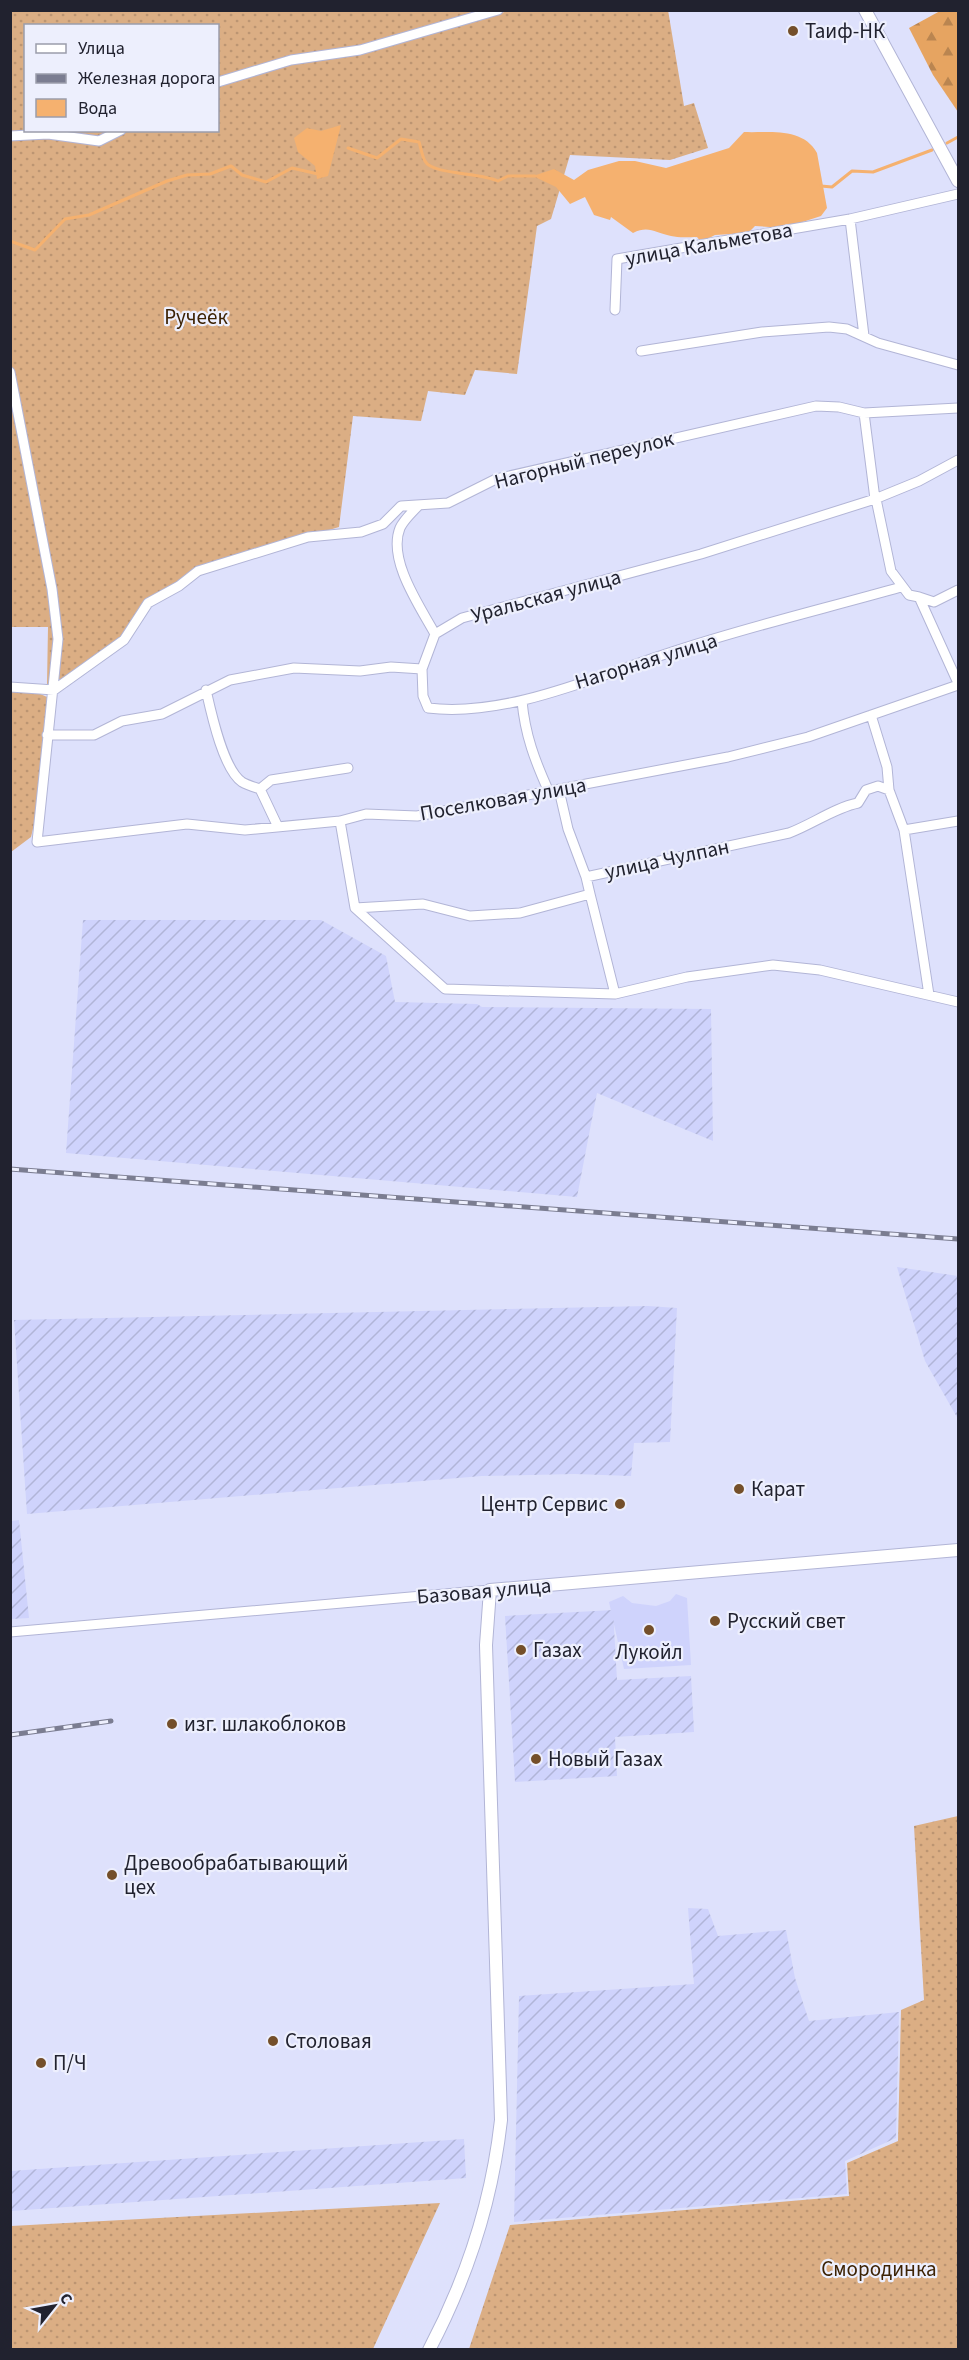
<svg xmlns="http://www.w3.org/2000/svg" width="969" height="2360" font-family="'Source Sans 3',sans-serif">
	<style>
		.built { fill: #cfd3fc }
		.industrial { fill: url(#industrial-furrows) }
		.forest { fill: url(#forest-firs) }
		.garden { fill: url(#garden-dots) }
		.water { fill: #f5b16f }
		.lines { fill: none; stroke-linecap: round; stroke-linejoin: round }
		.stream { stroke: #f5b16f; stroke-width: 3 }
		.street-casing { stroke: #b2b5d6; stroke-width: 11 }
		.secondary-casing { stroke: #b2b5d6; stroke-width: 14 }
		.street { stroke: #fff; stroke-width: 9 }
		.secondary { stroke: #fff; stroke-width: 12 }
		.rail-casing { stroke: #7b7d91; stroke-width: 5 }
		.rail { stroke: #edeffd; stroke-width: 3; stroke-dasharray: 9; stroke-linecap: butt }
		.poi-dot { fill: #744f2a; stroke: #edeffd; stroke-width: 2 }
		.labels { text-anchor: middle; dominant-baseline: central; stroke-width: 4.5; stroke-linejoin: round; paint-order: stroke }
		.poi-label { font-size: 21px; fill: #21222f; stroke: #edeffd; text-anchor: start }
		.street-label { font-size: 21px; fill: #21222f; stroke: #edeffd }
		.park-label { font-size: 21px; fill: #3d2305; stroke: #edeffd }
	</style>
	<defs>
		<pattern id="industrial-furrows" width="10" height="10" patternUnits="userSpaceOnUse" patternTransform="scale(1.5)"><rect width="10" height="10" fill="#cfd3fc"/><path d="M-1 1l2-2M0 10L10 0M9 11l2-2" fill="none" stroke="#b1b5d8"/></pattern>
		<pattern id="forest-firs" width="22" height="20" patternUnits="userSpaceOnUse" patternTransform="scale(1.5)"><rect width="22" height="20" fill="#e6a461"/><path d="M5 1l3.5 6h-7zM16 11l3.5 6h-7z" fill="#ba8550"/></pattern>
		<pattern id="garden-dots" width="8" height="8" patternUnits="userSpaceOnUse" patternTransform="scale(1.5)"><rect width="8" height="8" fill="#dbae84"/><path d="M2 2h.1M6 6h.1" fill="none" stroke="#bc9572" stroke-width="1.8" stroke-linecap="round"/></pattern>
	</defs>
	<rect width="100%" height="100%" fill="#dee1fc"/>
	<!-- built -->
	<path class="built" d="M676 1594 687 1598 691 1665 624 1669 609 1602 623 1596 632 1603 656 1606 670 1601Z"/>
	<!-- industrial -->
	<path class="industrial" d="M83 920H321L386 956 395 1002 477 1004 482 1007 711 1009 713 1141 597 1093 577 1197 66 1153Z
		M897 1267 958 1276V1419L925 1361Z
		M648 1306 677 1308 670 1442 634 1443 631 1476 575 1474 482 1476 27 1514 14 1320Z
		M19 1520 29 1618 11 1619V1521Z
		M613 1610 617 1680 691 1676 694 1732 615 1737 617 1776 515 1782 505 1616Z
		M688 1908 708 1909 718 1936 786 1930 795 1978 809 2021 899 2012 896 2138 845 2161 847 2194 514 2222 519 1996 694 1984Z
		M464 2139 466 2178 11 2211V2171Z"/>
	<!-- forest -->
	<path class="forest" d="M940 11H958V112L933 75 909 28Z"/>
	<!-- garden -->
	<path class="garden" d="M668 10 684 106 694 103 708 148 670 160 570 155 551 219 537 226 517 374 475 370 465 395 428 391 421 421 353 416 339 527 197 570 147 602 122 640 57 684H47L48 627H11L10 139 51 138 100 143 125 131 218 130V85L296 62 354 54 508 11Z
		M10 11H485L349 49 218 80V26H26V130L115 131 99 137 70 132 11 134Z
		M29 689 47 697 35 821 31 837 11 852V690Z
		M958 1816V2349H469L510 2225 849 2196 847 2163 898 2141 901 2010 924 2000 914 1826Z
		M440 2203 373 2349H11V2226Z"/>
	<!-- water -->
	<path class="water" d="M341 125 328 176 317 179 315 166 298 152 294 138 307 128 321 131Z
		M744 132C769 133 803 127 817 153L827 208 821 216 784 228 755 226 748 233 715 235 701 242 697 237C689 237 679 238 671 236 655 233 649 225 633 233L611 217 610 220 594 215 585 197 570 204 556 187 533 176 554 169 574 180 588 170 619 161H635L666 168 729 148Z"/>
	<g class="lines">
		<!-- stream -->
		<path class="stream" d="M947 143 958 137
			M348 148 377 158 401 139 419 142C421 148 422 156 425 161 432 175 480 172 498 181L508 176H535
			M821 186 832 187 852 171 873 172 932 150
			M10 241 35 250 65 219 89 215 167 181 187 175 210 174 231 166 242 175 266 182 292 168 318 174"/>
		<!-- street casing -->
		<g class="street-casing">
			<path id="street" d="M218 82 291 60 360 50 498 10
				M10 136 48 134 99 141 121 130
				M850 219 864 336
				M615 310 617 259 850 219 958 194
				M641 351 762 332 829 327 847 329 878 343 958 365
				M10 372 52 589 58 639 37 842 187 824 245 830 340 821 366 814 417 816 728 757 808 737 958 685
				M864 413 875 499
				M876 499 891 571 909 595 919 597 958 683
				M418 506C412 512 403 521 400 528 387 560 421 608 435 634
				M919 597 934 602 958 590
				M422 669 423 696 428 708C508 718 601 674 678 650 751 626 827 608 901 587
				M10 687 54 690 124 640 148 603 179 586 198 571 308 537 361 532 383 524 401 506 448 503 496 479 816 406 839 407 864 413 958 408
				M206 690C211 712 223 769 242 782 247 785 254 787 260 789L278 827
				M522 701C525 735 535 761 549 792
				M871 715 887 767 889 790 904 830 929 995
				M47 735H94L122 721 162 714 230 680 294 668 360 671 391 667 422 669 435 634 462 618 701 554 875 499 919 481 958 460
				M260 789 271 780 348 768
				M559 790 568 829 586 877
				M340 821 355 908 445 989 615 994 687 977 773 965 820 970 958 1002
				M904 830 958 821
				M590 894 615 994
				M355 908 423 904 470 916 520 913 590 894 586 877 789 833C813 824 834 808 858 803L866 790 878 786 889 790
				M10 1632 490 1590"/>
		</g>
		<!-- secondary casing -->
		<g class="secondary-casing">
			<path id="secondary" d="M865 10 958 181
				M429 2350C467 2278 492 2201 501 2120L486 1645 490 1590 958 1550"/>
		</g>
		<!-- street -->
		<use href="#street" class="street"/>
		<!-- secondary -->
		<use href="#secondary" class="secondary"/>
		<!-- rail casing -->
		<g class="rail-casing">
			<path id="rail" d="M10 1169 958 1239
				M10 1735 111 1721"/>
		</g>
		<!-- rail -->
		<use href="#rail" class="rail"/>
	</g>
	<!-- markers -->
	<g class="poi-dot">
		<circle cx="793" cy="31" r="6"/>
		<circle cx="739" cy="1489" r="6"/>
		<circle cx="620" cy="1504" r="6"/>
		<circle cx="715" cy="1621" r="6"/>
		<circle cx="649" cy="1630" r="6"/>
		<circle cx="521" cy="1650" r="6"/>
		<circle cx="172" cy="1724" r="6"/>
		<circle cx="536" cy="1759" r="6"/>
		<circle cx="112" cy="1875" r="6"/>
		<circle cx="273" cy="2041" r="6"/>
		<circle cx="41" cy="2063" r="6"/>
	</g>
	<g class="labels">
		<!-- poi labels -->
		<g class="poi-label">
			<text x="805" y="31">Таиф-НК</text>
			<text x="751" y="1489">Карат</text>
			<text x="608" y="1504" text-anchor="end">Центр Сервис</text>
			<text x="727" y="1621">Русский свет</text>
			<text x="533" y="1650">Газах</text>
			<text x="649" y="1652" text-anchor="middle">Лукойл</text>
			<text x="184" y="1724">изг. шлакоблоков</text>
			<text x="548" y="1759">Новый Газах</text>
			<text x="124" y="1863">Древообрабатывающий<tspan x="124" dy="24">цех</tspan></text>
			<text x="285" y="2041">Столовая</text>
			<text x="53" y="2063">П/Ч</text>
		</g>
		<!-- street labels -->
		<g class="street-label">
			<text transform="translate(709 244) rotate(-10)">улица Кальметова</text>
			<text transform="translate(584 460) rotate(-14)">Нагорный переулок</text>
			<text transform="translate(546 596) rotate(-15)">Уральская улица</text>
			<text transform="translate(646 661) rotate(-17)">Нагорная улица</text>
			<text transform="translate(503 799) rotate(-10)">Поселковая улица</text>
			<text transform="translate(667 859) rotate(-12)">улица Чулпан</text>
			<text transform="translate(484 1591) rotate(-5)">Базовая улица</text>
		</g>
		<!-- park labels -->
		<g class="park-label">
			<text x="196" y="317">Ручеёк</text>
			<text x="879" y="2269">Смородинка</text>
		</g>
	</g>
	<!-- border -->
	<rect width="969" height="2360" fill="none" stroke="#21222f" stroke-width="24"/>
	<!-- legend -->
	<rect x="24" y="24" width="195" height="108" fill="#edeffd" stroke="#9b9dab" stroke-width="1.5"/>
	<rect x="36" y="44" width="30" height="9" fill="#ffffff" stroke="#9b9dab" stroke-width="1.5"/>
	<text x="78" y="54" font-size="18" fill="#21222f">Улица</text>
	<rect x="36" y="74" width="30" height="9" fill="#7b7d91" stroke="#9b9dab" stroke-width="1.5"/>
	<text x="78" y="84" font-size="18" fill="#21222f">Железная дорога</text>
	<rect x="36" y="99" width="30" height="18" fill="#f5b16f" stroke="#9b9dab" stroke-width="1.5"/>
	<text x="78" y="114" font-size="18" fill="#21222f">Вода</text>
	<!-- north arrow -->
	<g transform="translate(54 2306) rotate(59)" stroke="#edeffd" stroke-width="4.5" paint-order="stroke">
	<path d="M0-4.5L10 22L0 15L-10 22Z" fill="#21222f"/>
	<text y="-9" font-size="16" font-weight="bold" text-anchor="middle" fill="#21222f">С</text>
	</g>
</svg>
